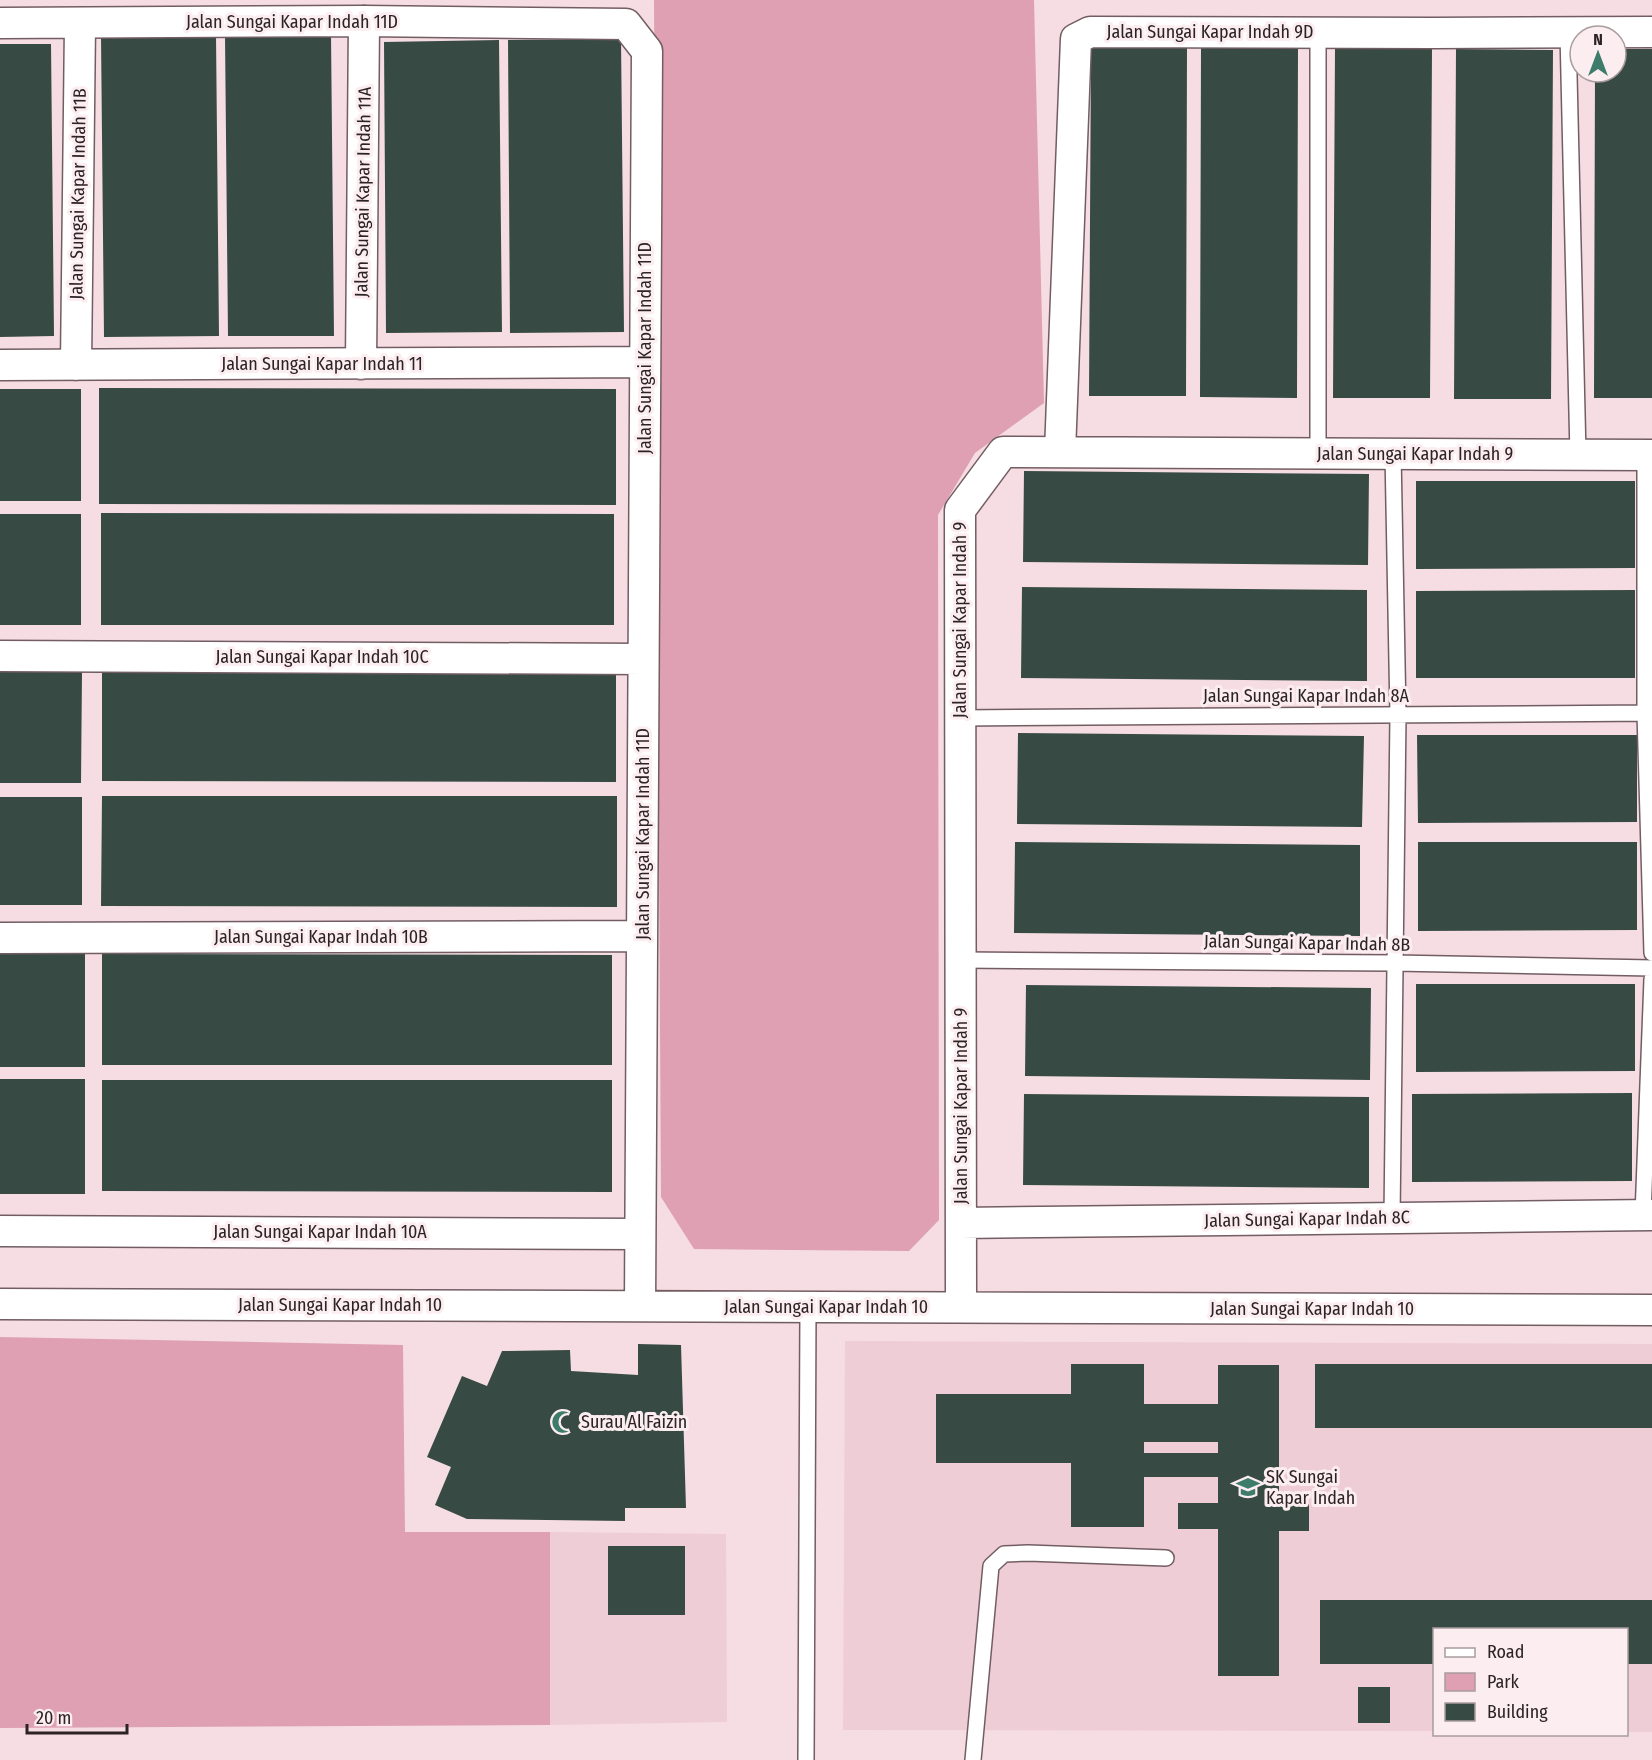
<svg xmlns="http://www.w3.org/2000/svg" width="1652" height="1760" font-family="'Fira Sans Condensed',sans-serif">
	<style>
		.built { fill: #eecdd6 }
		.green { fill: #dea0b2 }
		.building { fill: #374b44; fill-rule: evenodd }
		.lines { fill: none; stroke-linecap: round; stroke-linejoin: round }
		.lane-casing { stroke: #725d63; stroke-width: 18 }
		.street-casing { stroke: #725d63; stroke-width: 33 }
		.lane { stroke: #fff; stroke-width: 15 }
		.street { stroke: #fff; stroke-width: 30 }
		.labels { text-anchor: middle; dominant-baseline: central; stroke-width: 6; stroke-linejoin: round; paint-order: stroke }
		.street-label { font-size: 18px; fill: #2b2325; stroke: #fcedf1 }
		.poi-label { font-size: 18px; fill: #2b2325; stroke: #fcedf1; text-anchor: start }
	</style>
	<rect width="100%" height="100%" fill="#f5dde3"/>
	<!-- built -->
	<path class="built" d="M845 1341 1652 1344V1732H1627L1626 1630H1434V1731L843 1730Z
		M550 1532 726 1534 727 1722 550 1725Z"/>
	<!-- green -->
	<path class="green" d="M654 0H1034L1044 403 975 453 938 515 939 1220 909 1251 694 1249 661 1197Z
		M0 1337 403 1345 405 1532H550V1725L0 1728Z"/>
	<!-- building -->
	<path class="building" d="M216 35 219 336 104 337 101 36Z
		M331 35 334 336H228L225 36Z
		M621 39 624 332 510 333 508 40Z
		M499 40 502 332 386 333 384 42Z
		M0 44H51L54 336 0 337Z
		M1091 47 1187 48 1186 396H1089Z
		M1201 48H1298L1297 398 1200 397Z
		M1335 48 1432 49 1430 398H1333Z
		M1456 49 1553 50 1551 399H1454Z
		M1616 49H1652V398H1594L1595 72H1616Z
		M99 388 616 389V505L99 504Z
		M0 389H81V501H0Z
		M1024 471 1369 474 1368 565 1023 562Z
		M1416 481H1635V568L1416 569Z
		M101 513 614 514V625H101Z
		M0 514H81V625H0Z
		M1022 587 1367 590V681L1021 678Z
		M1635 590V678H1416V591Z
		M0 672H82L81 783H0Z
		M102 673H616V782L102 781Z
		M1018 733 1364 736 1362 827 1017 824Z
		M1417 735H1637V822L1418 823Z
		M102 796H617V907L101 906Z
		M0 797H82V905H0Z
		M1015 842 1360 845V936L1014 933Z
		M1418 842H1637V930L1418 931Z
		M0 954H85V1067H0Z
		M102 954 612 955V1065H102Z
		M1416 984H1635V1071L1416 1072Z
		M1026 985 1371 988 1370 1080 1025 1076Z
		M0 1079H85V1194H0Z
		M102 1080H612V1192L102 1191Z
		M1632 1093V1181L1412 1182V1094Z
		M1024 1094 1369 1097V1188L1023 1185Z
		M638 1344 681 1345 686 1508H625V1521L467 1519 435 1505 451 1467 427 1457 462 1376 487 1386 502 1351 570 1350 571 1371 638 1375Z
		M1071 1364H1144V1404H1218V1365H1279V1504H1309V1531H1279V1676H1218V1529H1178V1503H1218V1477H1144V1527H1071V1463H936V1394H1071ZM1144 1442H1218V1453H1144Z
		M1315 1364H1652V1428H1315Z
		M608 1546H685V1615H608Z
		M1320 1600H1652V1664H1626V1630H1434V1664H1320Z
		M1358 1687H1390V1723H1358Z"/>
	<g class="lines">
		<!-- lane casing -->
		<g class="lane-casing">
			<path id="lane" d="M1318 32V453
				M1568 33 1578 455
				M1645 455V713L1652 953
				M960 718 1652 713
				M961 960 1395 963 1652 968
				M1643 1215 1652 979
				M1392 1217 1398 715 1393 453
				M806 1760 808 1307
				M973 1760 991 1566 1004 1554 1028 1553 1166 1558"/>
		</g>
		<!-- street casing -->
		<g class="street-casing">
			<path id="street" d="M0 23 364 21 626 24 647 51 640 1306
				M361 364 364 21
				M0 365 645 362
				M76 365 80 24
				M1060 452 1076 39 1090 32 1433 33 1652 32
				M0 656 643 659
				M0 938 642 936
				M961 1223 1652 1215
				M0 1231 640 1234
				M0 1304 1652 1310
				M961 1307 960 510 1003 452 1652 455"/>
		</g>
		<!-- lane -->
		<use href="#lane" class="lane"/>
		<!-- street -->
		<use href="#street" class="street"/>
	</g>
	<!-- icons -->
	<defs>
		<g id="mosque-bare" transform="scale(1.8)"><path d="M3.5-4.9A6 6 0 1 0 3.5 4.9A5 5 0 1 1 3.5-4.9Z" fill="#3d7c6a" stroke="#fcedf1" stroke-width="2.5" paint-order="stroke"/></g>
		<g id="school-bare" transform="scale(1.8)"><path d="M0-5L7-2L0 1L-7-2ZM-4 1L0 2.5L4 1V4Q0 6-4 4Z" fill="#3d7c6a" stroke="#fcedf1" stroke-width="2.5" paint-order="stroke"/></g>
	</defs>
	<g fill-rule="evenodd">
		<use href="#mosque-bare" x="563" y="1422"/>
		<use href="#school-bare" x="1248" y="1487"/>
	</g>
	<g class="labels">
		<!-- street labels -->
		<g class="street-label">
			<text x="292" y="22">Jalan Sungai Kapar Indah 11D</text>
			<text x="1210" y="32">Jalan Sungai Kapar Indah 9D</text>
			<text transform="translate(363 192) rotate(-89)">Jalan Sungai Kapar Indah 11A</text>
			<text transform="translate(78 194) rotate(-89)">Jalan Sungai Kapar Indah 11B</text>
			<text transform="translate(645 348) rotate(-90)">Jalan Sungai Kapar Indah 11D</text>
			<text x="322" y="364">Jalan Sungai Kapar Indah 11</text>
			<text x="1415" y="454">Jalan Sungai Kapar Indah 9</text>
			<text transform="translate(960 620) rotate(-90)">Jalan Sungai Kapar Indah 9</text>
			<text x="322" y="657">Jalan Sungai Kapar Indah 10C</text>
			<text x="1306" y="696">Jalan Sungai Kapar Indah 8A</text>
			<text transform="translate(643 834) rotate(-90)">Jalan Sungai Kapar Indah 11D</text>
			<text x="321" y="937">Jalan Sungai Kapar Indah 10B</text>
			<text transform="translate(1307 943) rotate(1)">Jalan Sungai Kapar Indah 8B</text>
			<text transform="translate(961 1106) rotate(-90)">Jalan Sungai Kapar Indah 9</text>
			<text transform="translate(1307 1219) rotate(-1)">Jalan Sungai Kapar Indah 8C</text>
			<text x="320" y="1232">Jalan Sungai Kapar Indah 10A</text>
			<text x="340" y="1305">Jalan Sungai Kapar Indah 10</text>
			<text x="826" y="1307">Jalan Sungai Kapar Indah 10</text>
			<text x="1312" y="1309">Jalan Sungai Kapar Indah 10</text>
		</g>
		<!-- poi labels -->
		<g class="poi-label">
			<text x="581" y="1422">Surau Al Faizin</text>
			<text x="1266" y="1477">SK Sungai<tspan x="1266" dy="21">Kapar Indah</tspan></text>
		</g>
	</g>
	<!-- legend -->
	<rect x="1433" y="1628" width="195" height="108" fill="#fcedf1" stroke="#a89c9f" stroke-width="1.5"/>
	<rect x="1445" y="1648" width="30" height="9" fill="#ffffff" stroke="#a89c9f" stroke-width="1.5"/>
	<text x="1487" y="1658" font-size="18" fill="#2b2325">Road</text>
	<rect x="1445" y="1673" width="30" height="18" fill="#dea0b2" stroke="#a89c9f" stroke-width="1.5"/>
	<text x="1487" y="1688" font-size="18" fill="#2b2325">Park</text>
	<rect x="1445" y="1703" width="30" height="18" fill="#374b44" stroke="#a89c9f" stroke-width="1.5"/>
	<text x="1487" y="1718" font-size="18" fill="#2b2325">Building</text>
	<!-- north arrow -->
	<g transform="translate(1598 54)"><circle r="28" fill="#fcedf1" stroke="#a89c9f" stroke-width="1.5"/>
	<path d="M0-4.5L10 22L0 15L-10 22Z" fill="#3d7c6a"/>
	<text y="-9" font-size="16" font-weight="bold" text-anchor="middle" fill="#2b2325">N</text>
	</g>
	<!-- scale -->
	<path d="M27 1724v9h100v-9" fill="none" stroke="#2b2325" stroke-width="3"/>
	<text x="36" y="1724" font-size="18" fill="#2b2325" stroke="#fcedf1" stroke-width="4.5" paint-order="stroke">20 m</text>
</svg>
